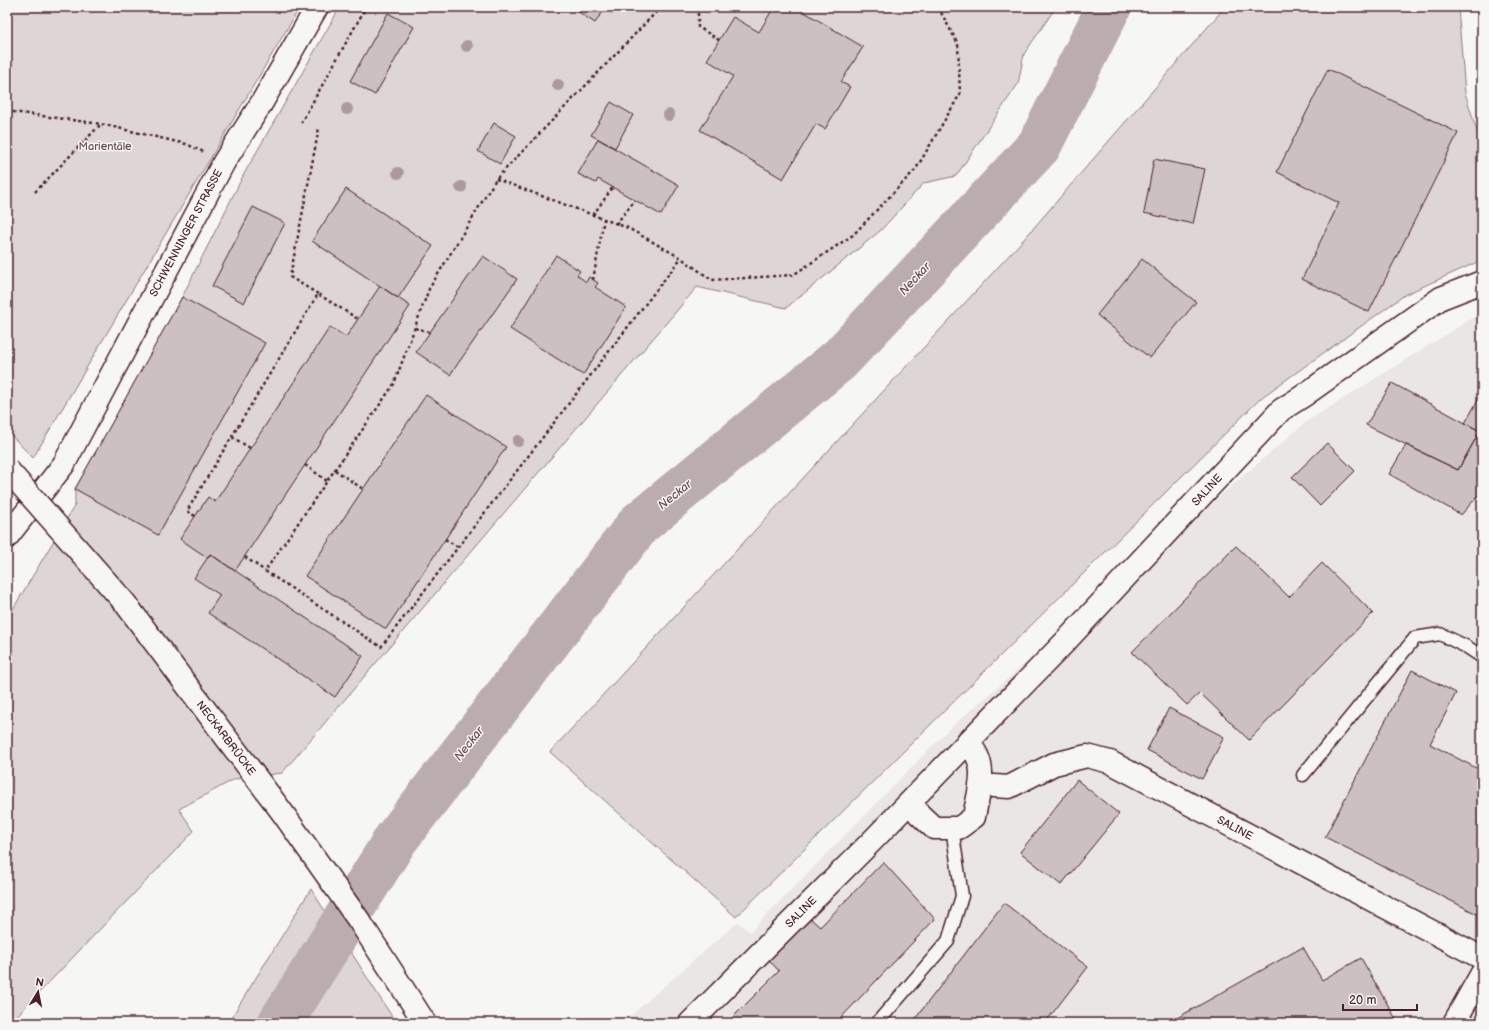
<svg xmlns="http://www.w3.org/2000/svg" width="1489" height="1030" font-family="'Balsamiq Sans',sans-serif">
	<style>
		.built { fill: #e9e6e3 }
		.green { fill: #ddd6d5; stroke: #947a80 }
		.lines { fill: none; stroke-linecap: round; stroke-linejoin: round }
		.river { stroke: #bbadae; stroke-width: 45 }
		.building { fill: #ccc1c0; stroke: #4a1f2b }
		.service-casing { stroke: #4a1f2b; stroke-width: 15 }
		.minor-casing { stroke: #4a1f2b; stroke-width: 25 }
		.tertiary-casing { stroke: #4a1f2b; stroke-width: 25 }
		.path { stroke: #4a1f2b; stroke-width: 2.5; stroke-dasharray: 3 3; stroke-linecap: butt }
		.service { stroke: #f6f6f2; stroke-width: 12 }
		.minor { stroke: #f6f6f2; stroke-width: 22 }
		.tertiary { stroke: #f6f6f2; stroke-width: 22 }
		.primary-bridge-casing { stroke: #4a1f2b; stroke-width: 25; stroke-linecap: butt }
		.primary-bridge { stroke: #f6f6f2; stroke-width: 22 }
		.tree { fill: #ac999c }
		.labels { text-anchor: middle; dominant-baseline: central; stroke-width: 3; stroke-linejoin: round; paint-order: stroke }
		.park-label { font-size: 11px; fill: #6f4d56; stroke: #f6f6f2 }
		.street-label { font-size: 11px; fill: #4a1f2b; stroke: #f6f6f2 }
		.water-label { font-size: 12px; font-style: italic; fill: #6c4a52; stroke: #f6f6f2 }
	</style>
	<rect width="100%" height="100%" fill="#f6f6f2"/>
	<filter id="ink" filterUnits="userSpaceOnUse"><feTurbulence type="fractalNoise" baseFrequency=".025" numOctaves="2"/><feDisplacementMap in="SourceGraphic" scale="8" xChannelSelector="R" yChannelSelector="G"/><feConvolveMatrix kernelMatrix="1 2 1 2 8 2 1 2 1" color-interpolation-filters="sRGB"/></filter>
	<g filter="url(#ink)">
		<!-- built -->
		<path class="built" d="M1482 312V1023H622L738 922 750 932 949 729 1306 422Z"/>
		<!-- green -->
		<path class="green" d="M7 7H300L33 458 7 431Z
			M340 7H1056L1024 54 1018 84 956 176 924 183 880 231 786 308 697 287 282 773 235 779 179 809 194 831 10 1023H7V619L75 505V489L182 297 244 174Z
			M1225 7H1458L1465 93 1482 147V260L1406 294 1262 397 736 917 550 752 1024 239Z
			M311 889 396 1023H228Z"/>
		<g class="lines">
			<!-- river -->
			<path class="river" d="M280 1023 396 839 639 524 840 359 1039 146 1109 7"/>
		</g>
		<!-- building -->
		<path class="building" d="M571 7H606L595 23Z
			M774 7H796L863 47 841 82 850 87 825 129 816 124 783 179 700 130 733 76 707 60 733 17 759 32Z
			M388 13 414 27 375 95 350 81Z
			M1328 69 1458 133 1369 312 1302 279 1339 203 1277 172Z
			M611 102 633 115 615 148 591 135Z
			M494 123 516 136 500 164 478 151Z
			M598 139 679 185 661 215 598 179 596 183 578 174Z
			M1154 159 1205 169 1193 224 1144 213Z
			M346 189 433 246 398 298 312 241Z
			M253 207 285 223 244 303 212 286Z
			M556 255 580 271 577 275 586 282 589 277 598 283 595 287 626 307 583 375 510 329Z
			M483 256 517 279 450 375 416 352Z
			M1142 259 1196 302 1150 358 1097 315Z
			M380 286 410 306 235 571 210 554 208 558 180 539 208 497 215 502 330 327 346 337Z
			M182 297 265 343 158 535 75 489Z
			M1392 383 1480 431 1458 470 1366 425Z
			M1482 393V491L1461 515 1389 474 1406 445 1458 470 1480 431 1465 423Z
			M426 395 506 447 386 629 305 576Z
			M1327 443 1355 471 1320 506 1292 477Z
			M1236 546 1289 597 1322 563 1373 613 1249 740 1200 693 1187 705 1132 652Z
			M210 554 363 656 335 697 208 613 220 595 194 578Z
			M1412 670 1456 693 1430 744 1482 771V914L1481 916 1325 837Z
			M1169 708 1224 737 1202 779 1147 750Z
			M1077 780 1119 814 1061 885 1020 852Z
			M883 862 935 919 836 1023H727L779 971 769 960 811 919 820 927Z
			M1004 903 1088 967 1045 1023H912Z
			M1303 947 1322 980 1361 958 1397 1021 1394 1023H1168Z"/>
		<g class="lines">
			<!-- service casing -->
			<g class="service-casing">
				<path id="service" d="M1303 775 1415 638 1440 634 1467 647 1482 657
					M877 1023 948 941 962 896 952 828"/>
			</g>
			<!-- minor casing -->
			<g class="minor-casing">
				<path id="minor" d="M980 785 1009 787 1054 764 1087 756 1110 762 1482 958
					M911 801 919 814 934 828H959L974 817C979 789 990 764 967 742
					M690 1023 873 840 1064 643 1281 410 1303 396 1441 298 1482 282
					M1454 1023 1482 973"/>
			</g>
			<!-- tertiary casing -->
			<g class="tertiary-casing">
				<path id="tertiary" d="M7 537 64 464 224 162 261 104 317 7"/>
			</g>
			<!-- path -->
			<path class="path" d="M661 7 496 179 429 289 394 384 265 571 381 647 681 258
				M698 7V27L719 40
				M7 114 13 112 101 124 186 144 204 152
				M301 123 366 7
				M496 179 628 228 681 258 712 280 793 275 853 235 916 169 960 94 958 44 938 7
				M35 192 101 124
				M593 215 613 187
				M616 224 635 200
				M593 280 604 219
				M318 294 290 277 319 128
				M415 328 430 332
				M232 437 250 448
				M305 465 327 481
				M335 470 363 489
				M195 516 187 511 318 294 358 319
				M445 539 458 547
				M245 557 265 571"/>
			<!-- service -->
			<use href="#service" class="service"/>
			<!-- minor -->
			<use href="#minor" class="minor"/>
			<!-- tertiary -->
			<use href="#tertiary" class="tertiary"/>
			<!-- primary-bridge casing -->
			<g class="primary-bridge-casing">
				<path id="primary-bridge" d="M7 469 125 603 282 812 360 922 425 1023"/>
			</g>
			<!-- primary-bridge -->
			<use href="#primary-bridge" class="primary-bridge"/>
		</g>
		<!-- trees -->
		<g class="tree">
			<circle cx="467" cy="46" r="6"/>
			<circle cx="558" cy="85" r="6"/>
			<circle cx="347" cy="109" r="6"/>
			<circle cx="669" cy="115" r="6"/>
			<circle cx="398" cy="173" r="6"/>
			<circle cx="461" cy="187" r="6"/>
			<circle cx="518" cy="441" r="6"/>
		</g>
	</g>
	<g class="labels">
		<!-- park labels -->
		<g class="park-label">
			<text x="105" y="146">Marientäle</text>
		</g>
		<!-- street labels -->
		<g class="street-label">
			<text transform="translate(186 233) rotate(-62)">SCHWENNINGER STRASSE</text>
			<text transform="translate(1207 490) rotate(-47)">SALINE</text>
			<text transform="translate(226 738) rotate(53)">NECKARBRÜCKE</text>
			<text transform="translate(1235 828) rotate(28)">SALINE</text>
			<text transform="translate(801 912) rotate(-45)">SALINE</text>
		</g>
		<!-- water labels -->
		<g class="water-label">
			<text transform="translate(915 279) rotate(-47)">Neckar</text>
			<text transform="translate(675 495) rotate(-39)">Neckar</text>
			<text transform="translate(469 744) rotate(-52)">Neckar</text>
		</g>
	</g>
	<!-- margin -->
	<rect width="1489" height="1030" fill="none" stroke="#f6f6f2" stroke-width="24"/>
	<rect x="12" y="12" width="1465" height="1006" fill="none" stroke="#4a1f2b" stroke-width="1.5" filter="url(#ink)"/>
	<!-- north arrow -->
	<g transform="translate(38 992) rotate(10)" stroke="#f6f6f2" stroke-width="3" paint-order="stroke">
	<path d="M0-3L7 15L0 10L-7 15Z" fill="#4a1f2b"/>
	<text y="-6" font-size="11" font-weight="bold" text-anchor="middle" fill="#4a1f2b">N</text>
	</g>
	<!-- scale -->
	<path d="M1343 1004v6h74v-6" fill="none" stroke="#4a1f2b" stroke-width="2"/>
	<text x="1349" y="1004" font-size="12" fill="#4a1f2b" stroke="#f6f6f2" stroke-width="3" paint-order="stroke">20 m</text>
</svg>
